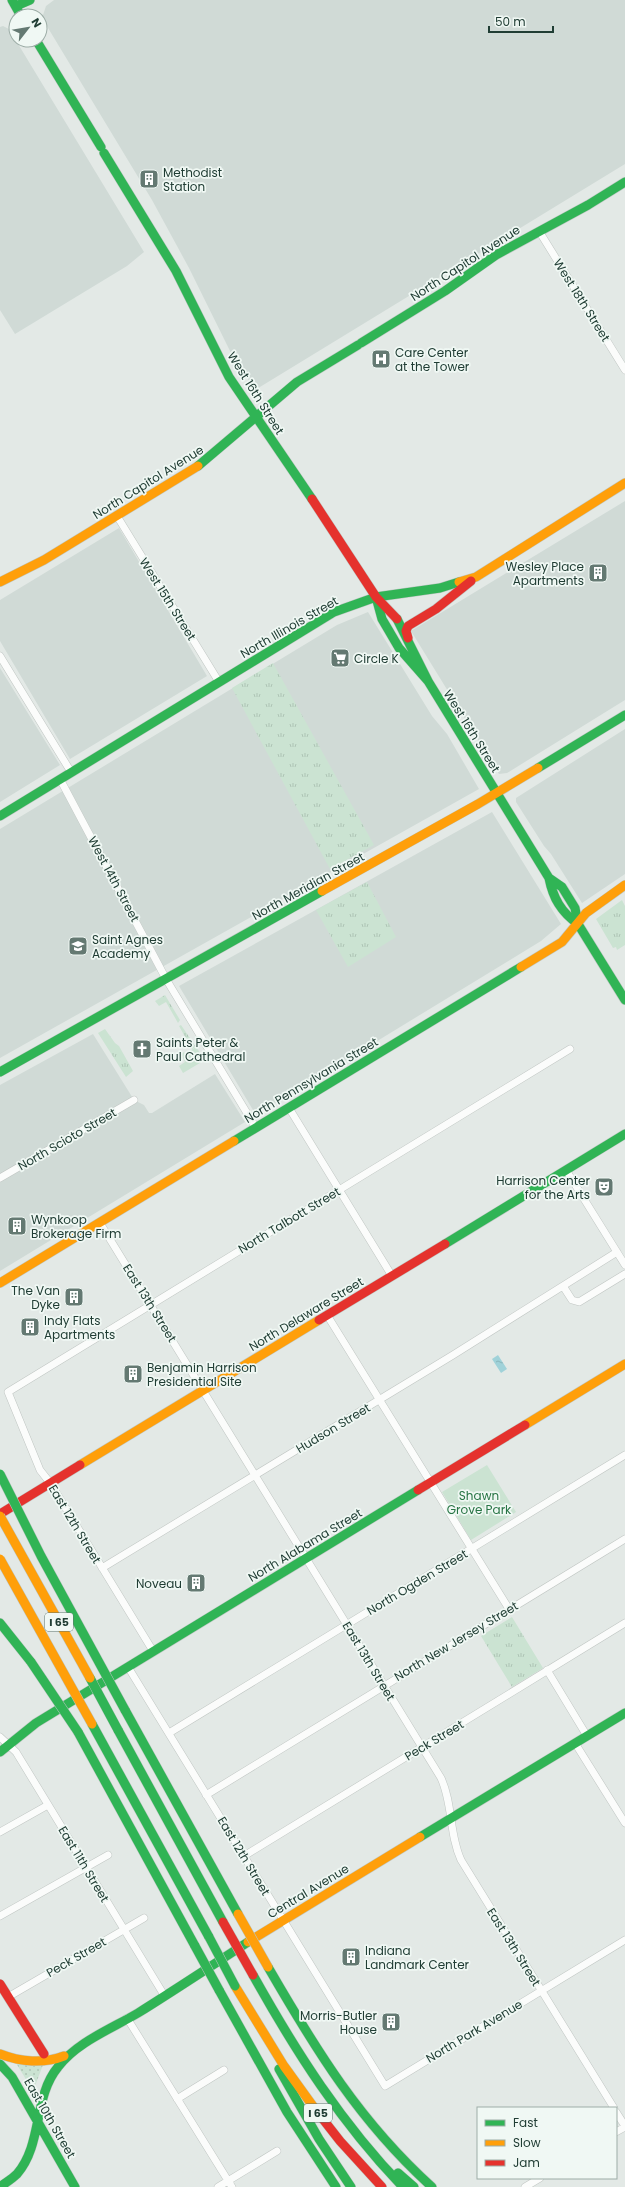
<svg xmlns="http://www.w3.org/2000/svg" width="625" height="2187" font-family="Poppins,sans-serif">
	<style>
		.built { fill: #d0dad6 }
		.grass { fill: url(#grass-tufts) }
		.park { fill: #cbe3d2 }
		.garden { fill: url(#garden-dots) }
		.water { fill: url(#water-ripples) }
		.lines { fill: none; stroke-linecap: round; stroke-linejoin: round }
		.street-casing { stroke: #c0c6c3; stroke-width: 8 }
		.fast-casing { stroke: #bec7c3; stroke-width: 10 }
		.slow-casing { stroke: #bec7c3; stroke-width: 10 }
		.jam-casing { stroke: #bec7c3; stroke-width: 10 }
		.street { stroke: #fbfcfb; stroke-width: 7 }
		.fast { stroke: #30b455; stroke-width: 9 }
		.slow { stroke: #ff9f0a; stroke-width: 9 }
		.jam { stroke: #e5322d; stroke-width: 9 }
		.fast-bridge-casing { stroke: #bbc5c2; stroke-width: 10; stroke-linecap: butt }
		.slow-bridge-casing { stroke: #bbc5c2; stroke-width: 10; stroke-linecap: butt }
		.jam-bridge-casing { stroke: #bbc5c2; stroke-width: 10; stroke-linecap: butt }
		.fast-bridge { stroke: #30b455; stroke-width: 9 }
		.slow-bridge { stroke: #ff9f0a; stroke-width: 9 }
		.jam-bridge { stroke: #e5322d; stroke-width: 9 }
		.labels { text-anchor: middle; dominant-baseline: central; stroke-width: 3.5; stroke-linejoin: round; paint-order: stroke }
		.shield { fill: #f0f8f4; stroke: #5e756e; stroke-width: 1 }
		.shield-label { font-size: 11px; font-weight: bold; fill: #203d34 }
		.poi-label { font-size: 12px; fill: #203d34; stroke: #f0f8f4; text-anchor: start }
		.street-label { font-size: 12px; fill: #203d34; stroke: #f0f8f4 }
		.park-label { font-size: 12px; fill: #287545; stroke: #f0f8f4 }
	</style>
	<defs>
		<pattern id="grass-tufts" width="24" height="20" patternUnits="userSpaceOnUse"><rect width="24" height="20" fill="#cbe3d2"/><path d="M3 7l-1-3M5 7V3M7 7l1-3M15 17l-1-3M17 17v-4M19 17l1-3" fill="none" stroke="#aec4b5"/></pattern>
		<pattern id="garden-dots" width="8" height="8" patternUnits="userSpaceOnUse"><rect width="8" height="8" fill="#cbe3d2"/><path d="M2 2h.1M6 6h.1" fill="none" stroke="#aec4b5" stroke-width="1.8" stroke-linecap="round"/></pattern>
		<pattern id="water-ripples" width="26" height="14" patternUnits="userSpaceOnUse"><rect width="26" height="14" fill="#a0d2d9"/><path d="M2 4q2-2 4 0t4 0M15 11q2-2 4 0t4 0" fill="none" stroke="#8ab5bb"/></pattern>
	</defs>
	<rect width="100%" height="100%" fill="#e3e9e6"/>
	<!-- built -->
	<path class="built" d="M54 0H625V164L255 390 231 353 189 268 152 200 42 18 46 6Z
		M3 26 9 29 144 252 127 266 15 334 0 310V27Z
		M625 501V700L507 773 499 774 411 631Z
		M119 528 207 676 70 759 0 641V600Z
		M368 612 432 716 447 734 479 789 0 1058V829L337 625Z
		M0 668 60 765 0 802Z
		M625 729V874L582 903 551 854 544 846 516 802V798Z
		M492 812 561 924 541 941 256 1115 179 986Z
		M93 1034 134 1100 144 1105 149 1113H152L215 1074 245 1122 0 1271V1085Z"/>
	<!-- grass -->
	<path class="grass" d="M273 663 374 845 330 869 232 688Z
		M367 882 396 937 348 967 316 910Z
		M622 900 625 906V945L617 950 616 947 613 948 596 919Z
		M165 995 180 1020 178 1023 166 1002 159 1006 155 1001Z
		M181 1025 196 1047 192 1049 179 1026Z
		M105 1029 115 1043 119 1046 133 1071 126 1077 98 1033Z
		M512 1617 543 1668 512 1687 481 1636Z"/>
	<!-- park -->
	<path class="park" d="M196 1047 205 1060 183 1073 179 1066 185 1062 181 1054 184 1052 185 1054Z
		M487 1465 516 1512 471 1540 442 1492Z"/>
	<!-- garden -->
	<path class="garden" d="M16 2063 43 2065 33 2091Z"/>
	<!-- water -->
	<path class="water" d="M498 1355 507 1369 501 1373 492 1359Z"/>
	<g class="lines">
		<!-- street casing -->
		<g class="street-casing">
			<path id="street" d="M539 231 625 370
				M117 516 219 682
				M0 656 71 772
				M60 779 166 979 256 1128
				M289 1108 392 1276
				M566 1170 625 1265
				M0 1178 134 1100
				M100 1223 441 1778C453 1804 449 1834 461 1860L614 2108
				M563 1286 572 1300 579 1302 625 1274
				M327 1315 509 1609
				M102 1568 453 1355 617 1252
				M153 1651 51 1484 40 1470 8 1392 570 1049
				M128 1667 385 2086 625 1940
				M547 1670 587 1736
				M169 1733 625 1455
				M0 1737 16 1752 164 1995
				M575 1743 625 1823
				M206 1795 625 1539
				M0 1832 48 1805
				M244 1856 625 1623
				M0 1916 108 1855
				M8 1997 144 1918
				M127 2018 232 2187
				M177 2099 224 2070
				M616 2112 625 2126
				M616 2132 625 2127
				M218 2187 277 2151
				M525 2187 540 2178"/>
		</g>
		<!-- fast casing -->
		<g class="fast-casing">
			<path id="fast" d="M12 0 21 16
				M16 6 30 0
				M36 40 101 147
				M104 153 176 271 229 377 312 499
				M361 343 445 291 496 255 588 205 625 182
				M198 466 297 382 358 345
				M376 597 382 619 399 648 428 681 549 878 562 887 575 908 578 924 625 1000
				M397 619 428 681
				M538 768 625 715
				M0 816 334 612 376 597 440 588 459 582
				M549 878C553 898 561 912 578 924
				M0 1072 322 891
				M234 1141 521 967
				M445 1244 625 1134
				M0 1623 31 1662
				M125 1710 238 1914
				M92 1724 209 1937
				M118 1730 223 1922
				M78 1732 195 1946
				M0 1752 36 1723 418 1490
				M420 1837 625 1713
				M268 1967C316 2050 360 2122 432 2187
				M253 1975C296 2052 342 2124 403 2187
				M219 1990 287 2112 336 2187
				M0 2064 12 2077 75 2187
				M279 2069 319 2139 351 2187
				M398 2173 414 2187
				M0 2187C5 2183 12 2179 17 2174 43 2144 33 2097 58 2067 77 2042 111 2029 138 2013 175 1990 211 1966 248 1942"/>
		</g>
		<!-- slow casing -->
		<g class="slow-casing">
			<path id="slow" d="M0 582 44 560 198 466
				M459 582 476 577 625 483
				M322 891 478 804 538 768
				M521 967 562 942 586 913 625 885
				M0 1283 234 1141
				M525 1425 625 1364
				M80 1465 319 1320
				M248 1942 420 1837
				M235 1986 284 2066 315 2109
				M0 2054C20 2062 44 2064 64 2056"/>
		</g>
		<!-- jam casing -->
		<g class="jam-casing">
			<path id="jam" d="M312 499 376 597 397 619
				M408 638 406 631 408 626 436 609 471 581
				M319 1320 445 1244
				M418 1490 525 1425
				M0 1514 80 1465
				M0 1984 44 2054
				M315 2109 340 2141 382 2187"/>
		</g>
		<!-- street -->
		<use href="#street" class="street"/>
		<!-- fast -->
		<use href="#fast" class="fast"/>
		<!-- slow -->
		<use href="#slow" class="slow"/>
		<!-- jam -->
		<use href="#jam" class="jam"/>
		<!-- fast-bridge casing -->
		<g class="fast-bridge-casing">
			<path id="fast-bridge" d="M0 1474 41 1556 125 1710
				M31 1662 78 1732
				M90 1678 118 1730
				M209 1937 235 1986
				M195 1946 219 1990"/>
		</g>
		<!-- slow-bridge casing -->
		<g class="slow-bridge-casing">
			<path id="slow-bridge" d="M0 1516 90 1678
				M0 1559 92 1724
				M238 1914 268 1967"/>
		</g>
		<!-- jam-bridge casing -->
		<g class="jam-bridge-casing">
			<path id="jam-bridge" d="M223 1922 253 1975"/>
		</g>
		<!-- fast-bridge -->
		<use href="#fast-bridge" class="fast-bridge"/>
		<!-- slow-bridge -->
		<use href="#slow-bridge" class="slow-bridge"/>
		<!-- jam-bridge -->
		<use href="#jam-bridge" class="jam-bridge"/>
	</g>
	<!-- icons -->
	<defs>
		<g id="building-square" transform="scale(1)"><rect x="-9" y="-9" width="18" height="18" rx="4" fill="#647972" stroke="#f0f8f4"/><path d="M-4-6H4V6H1V3H-1V6H-4ZM-2.5-4.3h1.7v1.8h-1.7ZM.8-4.3h1.7v1.8H.8ZM-2.5-1h1.7V.8h-1.7ZM.8-1h1.7V.8H.8Z" fill="#fff"/></g>
		<g id="hospital-square" transform="scale(1)"><rect x="-9" y="-9" width="18" height="18" rx="4" fill="#647972" stroke="#f0f8f4"/><path d="M-5-5h3v3.5h4V-5h3V5h-3V1.5h-4V5h-3Z" fill="#fff"/></g>
		<g id="supermarket-square" transform="scale(1)"><rect x="-9" y="-9" width="18" height="18" rx="4" fill="#647972" stroke="#f0f8f4"/><path d="M-6-5.5h2.5l.6 2H6L4.5 2H-2.5L-4.4-4H-6ZM-1.5 3.2a1.3 1.3 0 1 0 .1 0ZM3 3.2a1.3 1.3 0 1 0 .1 0Z" fill="#fff"/></g>
		<g id="school-square" transform="scale(1)"><rect x="-9" y="-9" width="18" height="18" rx="4" fill="#647972" stroke="#f0f8f4"/><path d="M0-5L7-2L0 1L-7-2ZM-4 1L0 2.5L4 1V4Q0 6-4 4Z" fill="#fff"/></g>
		<g id="church-square" transform="scale(1)"><rect x="-9" y="-9" width="18" height="18" rx="4" fill="#647972" stroke="#f0f8f4"/><path d="M-1.2-6h2.4v3.5h3.3v2.4h-3.3V6h-2.4V-.1h-3.3v-2.4h3.3Z" fill="#fff"/></g>
		<g id="theatre-square" transform="scale(1)"><rect x="-9" y="-9" width="18" height="18" rx="4" fill="#647972" stroke="#f0f8f4"/><path d="M-5-5.5Q0-4 5-5.5V0Q5 5 0 6Q-5 5-5 0ZM-3.3-2.5H-1v1.5H-3.3ZM1-2.5H3.3v1.5H1ZM-2.8 1Q0 5.5 2.8 1Z" fill="#fff"/></g>
	</defs>
	<g fill-rule="evenodd">
		<use href="#building-square" x="149" y="179"/>
		<use href="#hospital-square" x="381" y="359"/>
		<use href="#building-square" x="598" y="573"/>
		<use href="#supermarket-square" x="340" y="658"/>
		<use href="#school-square" x="78" y="946"/>
		<use href="#church-square" x="142" y="1049"/>
		<use href="#theatre-square" x="604" y="1187"/>
		<use href="#building-square" x="17" y="1226"/>
		<use href="#building-square" x="74" y="1297"/>
		<use href="#building-square" x="30" y="1327"/>
		<use href="#building-square" x="133" y="1374"/>
		<use href="#building-square" x="196" y="1583"/>
		<use href="#building-square" x="351" y="1957"/>
		<use href="#building-square" x="391" y="2022"/>
	</g>
	<g class="labels">
		<!-- shield labels -->
		<g class="shield">
			<rect x="45" y="1613" width="28" height="18" rx="3"/>
			<rect x="304" y="2104" width="28" height="18" rx="3"/>
		</g>
		<g class="shield-label">
			<text x="59" y="1622">I 65</text>
			<text x="318" y="2113">I 65</text>
		</g>
		<!-- poi labels -->
		<g class="poi-label">
			<text x="163" y="172">Methodist<tspan x="163" dy="14">Station</tspan></text>
			<text x="395" y="352">Care Center<tspan x="395" dy="14">at the Tower</tspan></text>
			<text x="584" y="566" text-anchor="end">Wesley Place<tspan x="584" dy="14">Apartments</tspan></text>
			<text x="354" y="658">Circle K</text>
			<text x="92" y="939">Saint Agnes<tspan x="92" dy="14">Academy</tspan></text>
			<text x="156" y="1042">Saints Peter &amp;<tspan x="156" dy="14">Paul Cathedral</tspan></text>
			<text x="590" y="1180" text-anchor="end">Harrison Center<tspan x="590" dy="14">for the Arts</tspan></text>
			<text x="31" y="1219">Wynkoop<tspan x="31" dy="14">Brokerage Firm</tspan></text>
			<text x="60" y="1290" text-anchor="end">The Van<tspan x="60" dy="14">Dyke</tspan></text>
			<text x="44" y="1320">Indy Flats<tspan x="44" dy="14">Apartments</tspan></text>
			<text x="147" y="1367">Benjamin Harrison<tspan x="147" dy="14">Presidential Site</tspan></text>
			<text x="182" y="1583" text-anchor="end">Noveau</text>
			<text x="365" y="1950">Indiana<tspan x="365" dy="14">Landmark Center</tspan></text>
			<text x="377" y="2015" text-anchor="end">Morris-Butler<tspan x="377" dy="14">House</tspan></text>
		</g>
		<!-- street labels -->
		<g class="street-label">
			<text transform="translate(465 263) rotate(-33)">North Capitol Avenue</text>
			<text transform="translate(582 300) rotate(58)">West 18th Street</text>
			<text transform="translate(256 393) rotate(58)">West 16th Street</text>
			<text transform="translate(148 482) rotate(-32)">North Capitol Avenue</text>
			<text transform="translate(168 599) rotate(58)">West 15th Street</text>
			<text transform="translate(289 627) rotate(-30)">North Illinois Street</text>
			<text transform="translate(472 731) rotate(58)">West 16th Street</text>
			<text transform="translate(114 879) rotate(62)">West 14th Street</text>
			<text transform="translate(308 886) rotate(-29)">North Meridian Street</text>
			<text transform="translate(311 1080) rotate(-31)">North Pennsylvania Street</text>
			<text transform="translate(67 1139) rotate(-30)">North Scioto Street</text>
			<text transform="translate(289 1220) rotate(-31)">North Talbott Street</text>
			<text transform="translate(150 1303) rotate(58)">East 13th Street</text>
			<text transform="translate(306 1314) rotate(-31)">North Delaware Street</text>
			<text transform="translate(333 1428) rotate(-31)">Hudson Street</text>
			<text transform="translate(75 1524) rotate(59)">East 12th Street</text>
			<text transform="translate(305 1545) rotate(-31)">North Alabama Street</text>
			<text transform="translate(417 1582) rotate(-31)">North Ogden Street</text>
			<text transform="translate(456 1641) rotate(-31)">North New Jersey Street</text>
			<text transform="translate(369 1661) rotate(59)">East 13th Street</text>
			<text transform="translate(434 1740) rotate(-31)">Peck Street</text>
			<text transform="translate(244 1856) rotate(59)">East 12th Street</text>
			<text transform="translate(84 1864) rotate(59)">East 11th Street</text>
			<text transform="translate(308 1891) rotate(-31)">Central Avenue</text>
			<text transform="translate(514 1947) rotate(58)">East 13th Street</text>
			<text transform="translate(76 1957) rotate(-30)">Peck Street</text>
			<text transform="translate(474 2031) rotate(-31)">North Park Avenue</text>
			<text transform="translate(50 2118) rotate(60)">East 10th Street</text>
		</g>
		<!-- park labels -->
		<g class="park-label">
			<text x="479" y="1495">Shawn<tspan x="479" dy="14">Grove Park</tspan></text>
		</g>
	</g>
	<!-- legend -->
	<rect x="477" y="2107" width="140" height="72" fill="#f0f8f4" stroke="#9dada7"/>
	<rect x="485" y="2120" width="20" height="6" fill="#30b455" stroke="#9dada7"/>
	<text x="513" y="2127" font-size="12" fill="#203d34">Fast</text>
	<rect x="485" y="2140" width="20" height="6" fill="#ff9f0a" stroke="#9dada7"/>
	<text x="513" y="2147" font-size="12" fill="#203d34">Slow</text>
	<rect x="485" y="2160" width="20" height="6" fill="#e5322d" stroke="#9dada7"/>
	<text x="513" y="2167" font-size="12" fill="#203d34">Jam</text>
	<!-- north arrow -->
	<g transform="translate(28 28) rotate(59)"><circle r="19" fill="#f0f8f4" stroke="#9dada7"/>
	<path d="M0-3L7 15L0 10L-7 15Z" fill="#647972"/>
	<text y="-6" font-size="11" font-weight="bold" text-anchor="middle" fill="#203d34">N</text>
	</g>
	<!-- scale -->
	<path d="M489 26v6h64v-6" fill="none" stroke="#203d34" stroke-width="2"/>
	<text x="495" y="26" font-size="12" fill="#203d34" stroke="#f0f8f4" stroke-width="3" paint-order="stroke">50 m</text>
</svg>
